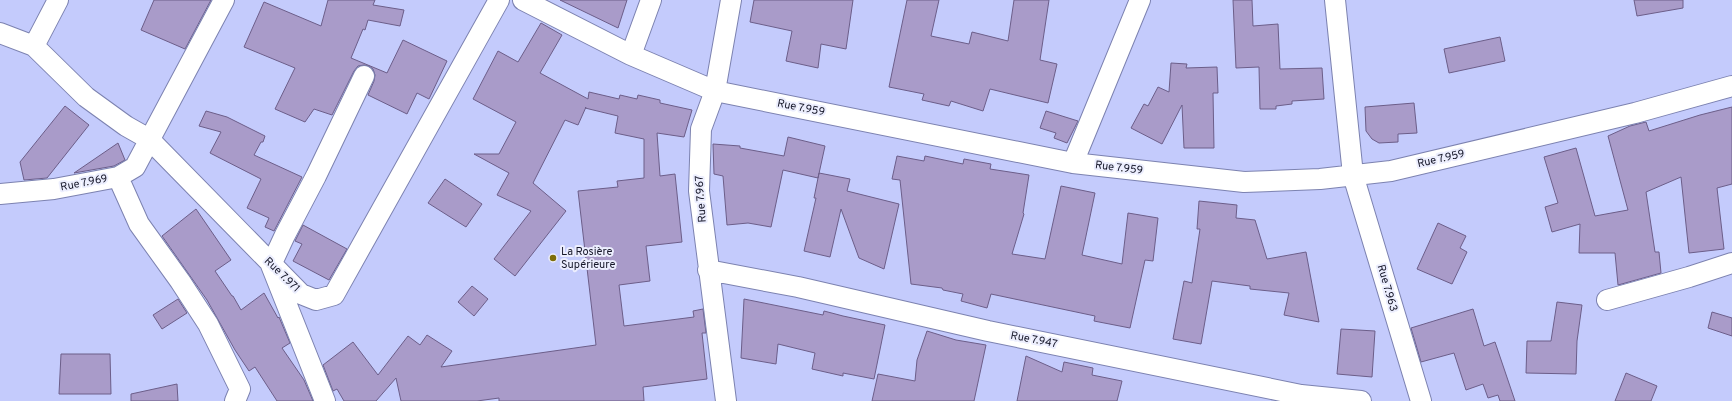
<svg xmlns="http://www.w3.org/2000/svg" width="1732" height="401" font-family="Overpass,sans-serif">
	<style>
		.building { fill: #a99bc9; stroke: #6c5e89 }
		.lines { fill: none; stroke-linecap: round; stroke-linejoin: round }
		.minor-casing { stroke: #7c82b0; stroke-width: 22 }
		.minor { stroke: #fff; stroke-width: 20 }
		.poi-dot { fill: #7e6d09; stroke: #eceefe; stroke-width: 1.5 }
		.labels { text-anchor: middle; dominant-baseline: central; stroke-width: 4; stroke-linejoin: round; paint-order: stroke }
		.street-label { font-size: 11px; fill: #161729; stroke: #eceefe }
		.poi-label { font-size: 11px; fill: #161729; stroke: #eceefe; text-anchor: start }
	</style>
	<rect width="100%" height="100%" fill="#c4cbfc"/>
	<!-- building -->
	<path class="building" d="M154 0H211L185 49 141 30Z
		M328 0H375L373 5 404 10 400 26 368 20 365 30 363 29 351 58 387 73 403 40 447 61 429 99 417 93 407 114 368 95 374 81 375 75 373 69 369 66 364 65 358 66 354 71 332 115 314 109 305 122 275 109 295 68 244 47 264 2 321 26Z
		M560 0H627L618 28Z
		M754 0H853L846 49 821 44 818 68 786 61 792 31 750 22Z
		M907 0H939L931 36 969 44 972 32 1008 41 1014 0H1049L1040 60 1057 64 1048 103 990 89 983 111 951 101 949 106 922 100 924 94 889 87Z
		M1233 0H1252L1253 26 1278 24 1280 69 1322 68 1324 99 1292 101V104L1276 106V109H1260L1259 67 1236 68Z
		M1634 0H1683V8L1637 16Z
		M541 23 562 35 540 73 588 99 589 92 619 99 620 95 637 99 638 95 660 100V103L692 110 684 137 657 133 660 176 675 174 682 242 646 246 650 281 619 285 624 326 694 317 693 311 703 309 706 333H702L707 379 643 387 644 401H499V398L477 401H401L396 378 376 401H344L337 389 333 391 323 365 353 342 378 375 408 336 420 345 427 335 452 351 441 367 596 345 578 191 618 187 617 181 644 178V139L615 133 618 116 585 108 586 107 578 125 565 120 533 183 566 211 515 276 494 259 531 211 497 195 509 173 474 154H499L516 122 473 99 498 51 518 62Z
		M1500 37 1505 61 1449 73 1444 49Z
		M1171 63 1187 64 1186 68 1217 67 1218 93H1213L1214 148H1184L1182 105 1162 144 1131 128 1144 104 1148 106 1158 87 1169 92Z
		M1414 103 1417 133 1398 134V142L1379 143 1372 139 1366 131 1365 107Z
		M65 106 89 125 47 178 24 180 20 162Z
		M1732 107V184L1717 188 1724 249 1689 253 1681 177 1646 192 1655 252H1659L1661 273 1618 285 1615 253H1579L1580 224 1552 232 1545 207 1558 203 1544 157 1576 148 1595 216 1628 210 1608 136 1630 126 1646 122 1649 131 1700 115Z
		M206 111 227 117 265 136 263 142H261L254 155 302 177 274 231 265 227 269 218 247 208 261 179 210 153 221 132 199 126Z
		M1046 111 1078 121 1067 143 1054 138 1056 133 1040 128Z
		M788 137 825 146 818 178 783 170 771 227 748 223 727 225 723 176 714 174 713 144 740 146V148L784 156Z
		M118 143 125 160 114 166 74 173Z
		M897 156 924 161 925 156 963 164 964 159 991 164 990 169 1029 175 1023 213 1024 214 1012 254 1045 259 1061 186 1095 193 1082 255 1122 264 1128 213 1158 218 1153 261 1145 260 1130 328 1094 321 1095 316 991 294 987 308 961 301 963 294 943 290 942 288 911 284 900 180 892 179Z
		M819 173 850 179 847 191 899 204 884 269 859 258 841 209 830 257 804 251 816 198H814Z
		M445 179 482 204 466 227 428 203Z
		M1199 201 1237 205 1236 218 1255 220 1267 259 1306 252 1319 322 1284 315 1289 293 1250 289V286L1212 281 1201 344 1173 339 1184 281 1192 283 1200 229H1197Z
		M196 209 231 260 215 271 232 296H233L241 310 264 293 278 318 279 317 290 343 282 348 304 380 313 401H277L255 367 249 371 235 350 207 300 162 236Z
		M1438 223 1466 236 1460 248 1467 252 1452 284 1417 269Z
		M303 225 347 249 329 280 293 261 302 244 295 241Z
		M472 286 488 299 474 316 458 302Z
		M178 299 187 313 162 329 153 315Z
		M744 299 823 315 824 311 843 316 885 325 874 379 843 373V376L812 369 815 353 778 344 776 364 741 358Z
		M1557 302 1582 305 1577 341 1576 374 1526 373 1527 341H1551Z
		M1473 309 1484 346 1495 342 1515 401H1500L1498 395 1488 398 1483 384 1466 390 1454 353 1421 362 1411 328Z
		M1712 312 1732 318V336L1708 328Z
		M1341 329 1375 331 1372 377 1337 374Z
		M927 331 956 340 986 345 974 401H872L878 374 915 381 917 360Z
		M61 354H110L111 394H59Z
		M1026 356 1062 372 1064 362 1093 368 1092 375 1122 381 1117 401H1017Z
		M1626 373 1657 386 1651 401H1615Z
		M177 384 178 401H131V394Z"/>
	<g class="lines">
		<!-- minor casing -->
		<g class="minor-casing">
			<path id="minor" d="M523 0 631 55 715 91 1073 163 1244 182 1320 179 1391 171 1635 113 1732 86
				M1335 0 1353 175 1421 401
				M0 33 34 46 86 97 126 126 149 139 301 294 316 300 334 295 499 0
				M34 46 58 0
				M631 55 651 0
				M1073 163 1140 0
				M118 177 139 224 180 281 208 324 240 389 235 401
				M0 194 54 189 118 177 135 167 224 0
				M708 270 798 287 988 331 1301 395 1361 401
				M1607 300 1689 277 1732 263
				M325 401 271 265 285 235 316 176 364 76
				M726 401 699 191 701 129 715 91 731 0"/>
		</g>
		<!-- minor -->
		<use href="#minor" class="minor"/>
	</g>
	<!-- markers -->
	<circle class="poi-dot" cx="553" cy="258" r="4"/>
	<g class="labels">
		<!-- street labels -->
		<g class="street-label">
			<text transform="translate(801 108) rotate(11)">Rue 7.959</text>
			<text transform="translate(1441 159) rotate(-13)">Rue 7.959</text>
			<text transform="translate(1119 168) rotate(7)">Rue 7.959</text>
			<text transform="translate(84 183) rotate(-11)">Rue 7.969</text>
			<text transform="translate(701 199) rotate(-94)">Rue 7.967</text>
			<text transform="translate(282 275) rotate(44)">Rue 7.971</text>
			<text transform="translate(1387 288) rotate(74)">Rue 7.963</text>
			<text transform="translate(1034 340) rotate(11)">Rue 7.947</text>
		</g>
		<!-- poi labels -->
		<g class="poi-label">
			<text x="561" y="252">La Rosière<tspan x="561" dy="13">Supérieure</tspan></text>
		</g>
	</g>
</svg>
